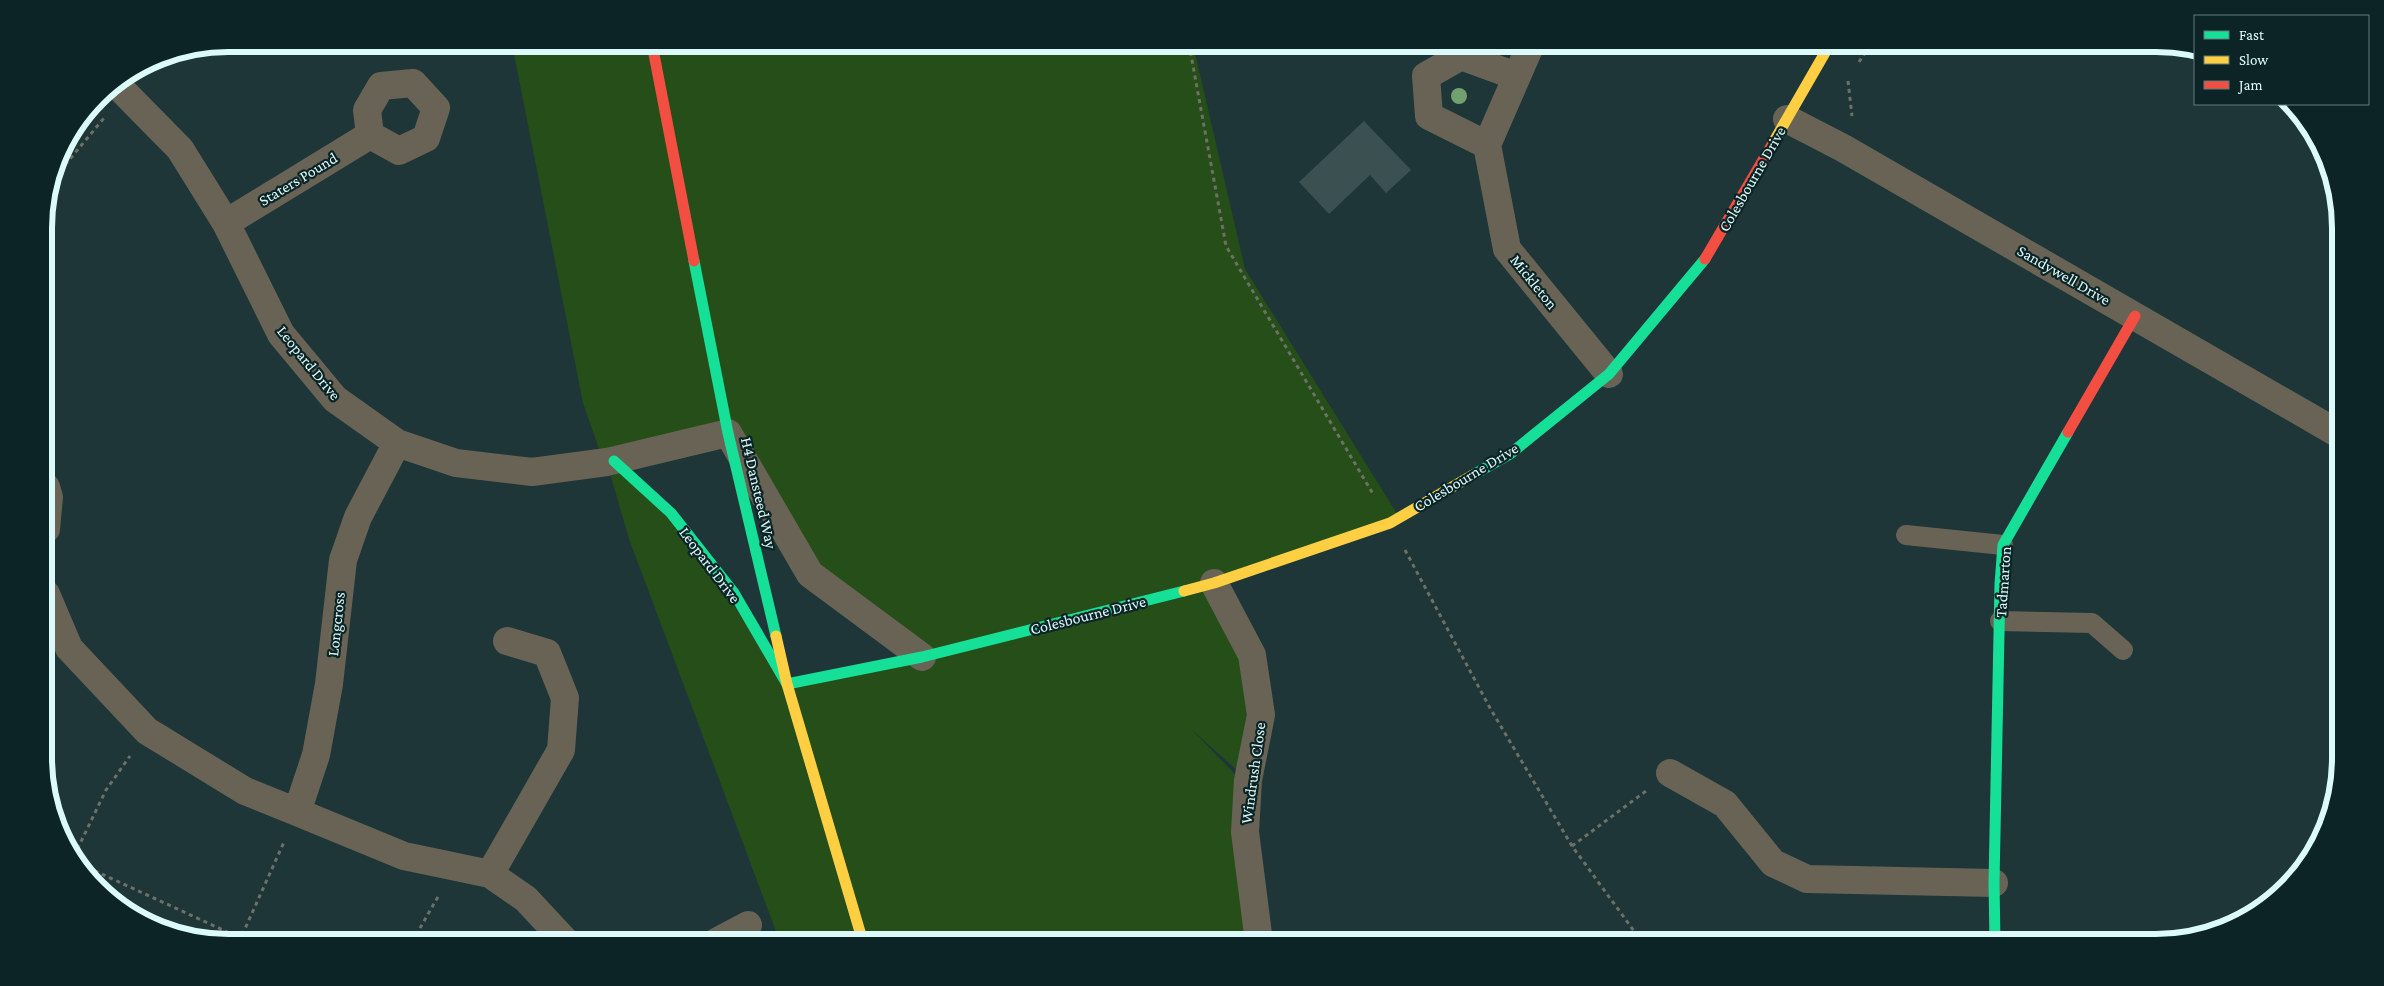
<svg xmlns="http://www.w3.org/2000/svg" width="2384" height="986" font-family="'Crimson Pro',serif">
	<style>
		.green { fill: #264e19; fill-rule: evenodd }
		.building { fill: #3b5051 }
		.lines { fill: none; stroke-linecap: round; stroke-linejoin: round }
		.path { stroke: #6d7067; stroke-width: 3; stroke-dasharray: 4 4; stroke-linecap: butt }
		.lane { stroke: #696355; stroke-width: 20 }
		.street { stroke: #696355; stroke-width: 28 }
		.fast { stroke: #16e098; stroke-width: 11 }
		.slow { stroke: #ffcf43; stroke-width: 11 }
		.jam { stroke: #f24e42; stroke-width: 11 }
		.tree { fill: #71a16f }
		.labels { text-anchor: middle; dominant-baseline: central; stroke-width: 4.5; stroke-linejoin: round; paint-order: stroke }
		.street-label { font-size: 16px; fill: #ddfafa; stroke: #0c2425 }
		.rim { fill: none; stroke: #ddfafa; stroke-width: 6 }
	</style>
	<rect width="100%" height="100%" fill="#1e3638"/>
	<!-- green -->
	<path class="green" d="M512 44H1193L1245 269 1399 517 1214 583 1261 715 1239 772 1191 729 1234 773 1239 833 1254 942H780L629 539 607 463H604L583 403ZM728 433 810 574 921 656 787 684 671 513 607 462Z"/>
	<!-- building -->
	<path class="building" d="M1364 121 1411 170 1386 193 1370 175 1329 214 1299 182Z"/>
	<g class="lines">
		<!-- path -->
		<path class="path" d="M1189 44 1226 246 1373 494
			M1859 62 1871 44
			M146 70 154 60
			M1848 81 1852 116
			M55 177 104 118
			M1405 550 1490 708 1572 846 1642 942
			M1572 846 1646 791
			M74 856 106 790 130 756
			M80 864 249 942
			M239 942 284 842
			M412 942 439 895"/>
		<!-- lane -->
		<path class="lane" d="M1906 535 2003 545
			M2000 621 2092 623 2123 650"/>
		<!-- street -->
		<path class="street" d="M1531 44 1487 145 1507 249 1609 374
			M116 84 180 149 226 223 281 334 335 399 397 443 456 463 532 472 607 462 728 433 810 574 922 657
			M1787 119 1843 148 2339 434
			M1487 145 1429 116 1426 76 1461 56 1516 76
			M226 223 370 135 399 151 426 138 436 108 413 83 381 86 367 110 370 135
			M397 443 358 517 343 560 329 684 316 755 297 812 404 856 490 874
			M46 487 49 497 46 529
			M1214 583 1252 655 1261 715 1248 780 1245 832 1259 942
			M46 594 69 648 147 731 245 791 297 812
			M507 641 547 653 565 698 561 750 490 874 526 899 566 942
			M1670 773 1725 804 1773 863 1807 879 1994 883
			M716 942 748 925"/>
		<!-- fast -->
		<path class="fast" d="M694 261 728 433 776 636
			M614 461 671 513 734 593 787 684 922 657 1184 591
			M1473 475 1510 454 1609 374 1705 259
			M1995 942 1994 883 2000 584 2003 545 2068 432"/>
		<!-- slow -->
		<path class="slow" d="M1773 143 1830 44
			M1184 591 1214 583 1390 523 1473 475
			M776 636 787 684 863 942"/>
		<!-- jam -->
		<path class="jam" d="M652 44 694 261
			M1705 259 1773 143
			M2068 432 2135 316"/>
	</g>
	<!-- trees -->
	<circle class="tree" cx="1459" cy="96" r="8"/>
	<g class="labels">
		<!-- street labels -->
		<g class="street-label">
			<text transform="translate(298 179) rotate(-31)">Staters Pound</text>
			<text transform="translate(1752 179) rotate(-60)">Colesbourne Drive</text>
			<text transform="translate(2064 275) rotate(30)">Sandywell Drive</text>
			<text transform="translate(1534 282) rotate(51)">Mickleton</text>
			<text transform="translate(309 363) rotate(51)">Leopard Drive</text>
			<text transform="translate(1466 477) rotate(-31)">Colesbourne Drive</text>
			<text transform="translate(759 493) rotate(77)">H4 Dansteed Way</text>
			<text transform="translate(710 565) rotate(53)">Leopard Drive</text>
			<text transform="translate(2003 582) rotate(-86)">Tadmarton</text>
			<text transform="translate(1088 615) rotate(-14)">Colesbourne Drive</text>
			<text transform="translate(336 624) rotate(-84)">Longcross</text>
			<text transform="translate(1253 773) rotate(-82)">Windrush Close</text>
		</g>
	</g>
	<!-- crop -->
	<path d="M0 0H2384V986H0ZM228 52H2156A176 176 0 0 1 2332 228V758A176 176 0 0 1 2156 934H228A176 176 0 0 1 52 758V228A176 176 0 0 1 228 52Z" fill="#0c2425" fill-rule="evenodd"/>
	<path class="rim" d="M228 52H2156A176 176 0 0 1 2332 228V758A176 176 0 0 1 2156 934H228A176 176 0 0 1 52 758V228A176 176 0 0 1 228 52Z"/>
	<!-- legend -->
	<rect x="2194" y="15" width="175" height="90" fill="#0c2425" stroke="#607a7a"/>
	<rect x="2204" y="31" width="25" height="8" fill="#16e098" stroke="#607a7a"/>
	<text x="2239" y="40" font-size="15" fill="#ddfafa">Fast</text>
	<rect x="2204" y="56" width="25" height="8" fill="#ffcf43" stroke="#607a7a"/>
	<text x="2239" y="65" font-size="15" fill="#ddfafa">Slow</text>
	<rect x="2204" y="81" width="25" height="8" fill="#f24e42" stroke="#607a7a"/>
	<text x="2239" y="90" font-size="15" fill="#ddfafa">Jam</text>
</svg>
